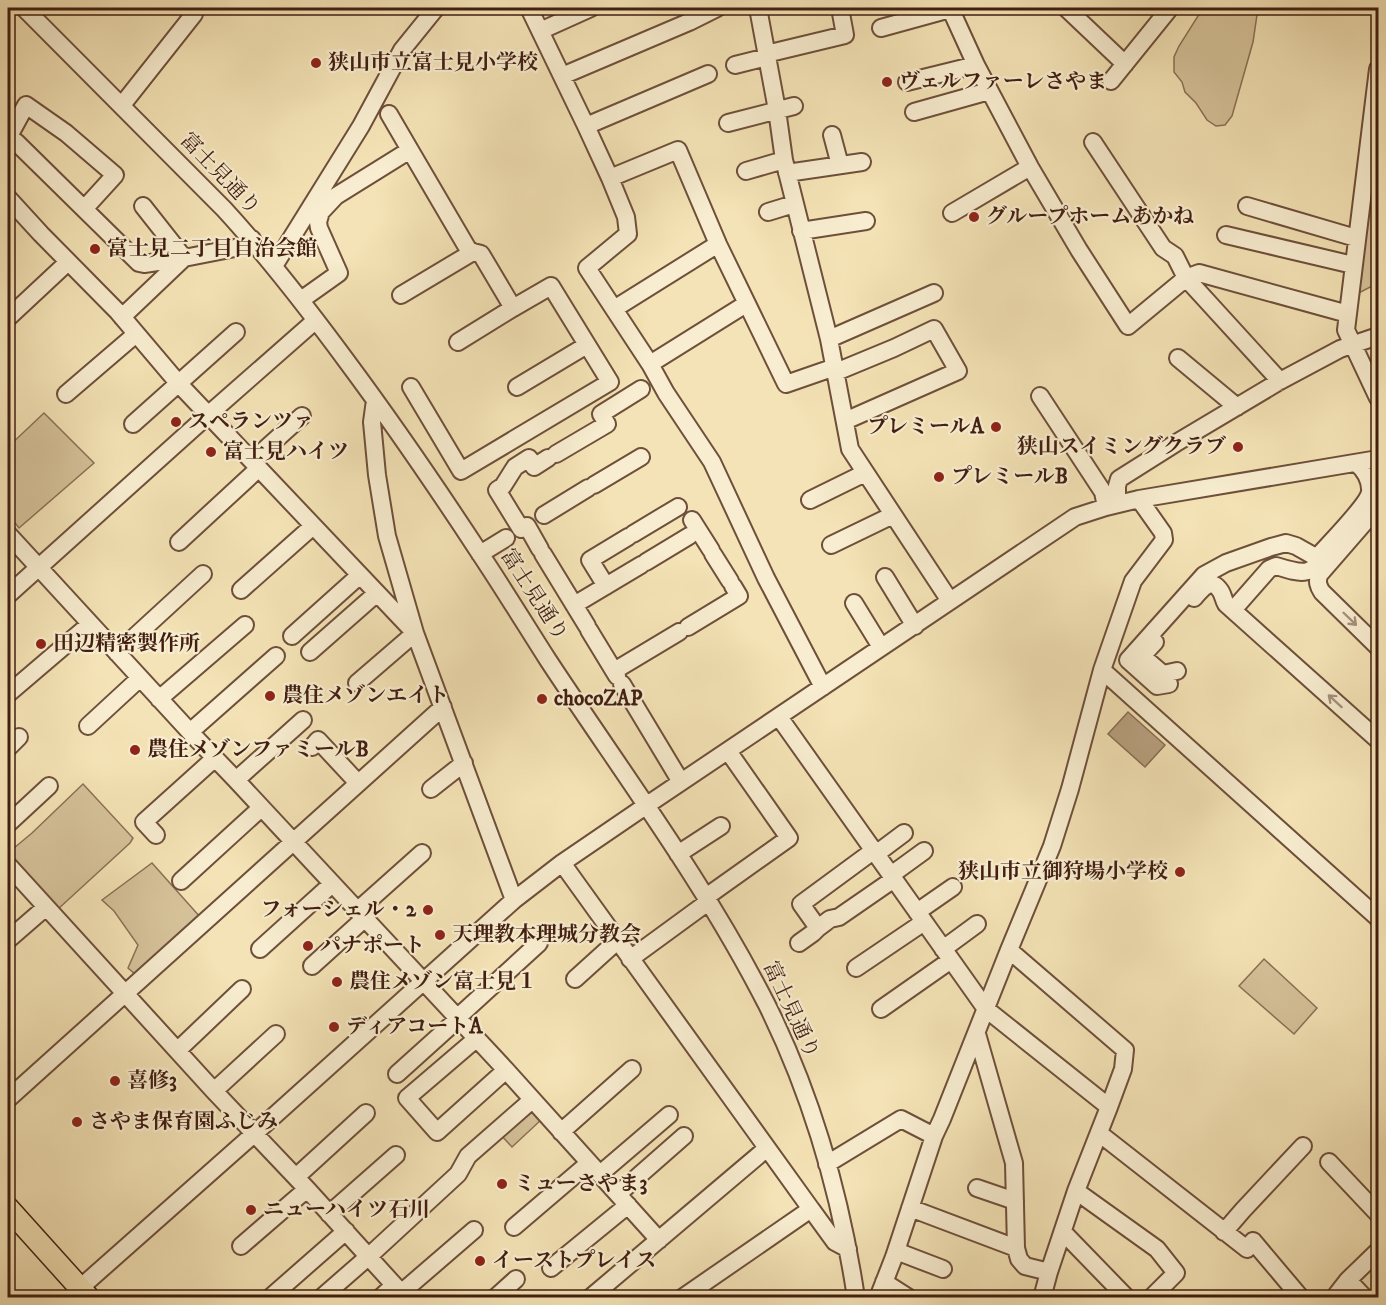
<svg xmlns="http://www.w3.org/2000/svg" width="1386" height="1305" font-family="'IM FELL DW Pica','Noto Serif JP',serif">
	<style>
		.green { fill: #d6c29a; stroke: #8c7056; stroke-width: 1.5 }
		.water { fill: #b7a07e; stroke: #886c52; stroke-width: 1.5 }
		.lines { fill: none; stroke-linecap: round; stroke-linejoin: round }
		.minor-casing { stroke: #6e4f3a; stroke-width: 20 }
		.major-casing { stroke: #411e11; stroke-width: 24 }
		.minor { stroke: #f8edd0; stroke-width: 16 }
		.major { stroke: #f4e3b6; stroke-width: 21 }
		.oneway { stroke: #a6907a }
		.poi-dot { fill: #8f2418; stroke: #f8edd0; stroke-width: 2 }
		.labels { text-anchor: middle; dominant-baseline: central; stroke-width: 4.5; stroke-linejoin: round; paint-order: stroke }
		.poi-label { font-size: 21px; font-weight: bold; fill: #411e11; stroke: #f8edd0; text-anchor: start }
		.street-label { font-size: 21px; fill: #411e11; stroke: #f8edd0 }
	</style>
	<rect width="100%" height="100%" fill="#f4e3b6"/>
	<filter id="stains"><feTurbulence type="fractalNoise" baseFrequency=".00333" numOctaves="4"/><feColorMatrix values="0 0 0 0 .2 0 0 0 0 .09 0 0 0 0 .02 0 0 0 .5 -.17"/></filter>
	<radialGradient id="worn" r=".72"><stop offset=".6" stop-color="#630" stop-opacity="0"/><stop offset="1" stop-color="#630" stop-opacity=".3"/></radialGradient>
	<!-- green -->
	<path class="green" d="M1203 8H1260L1257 15 1253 42 1232 116 1225 125 1216 126 1207 120 1196 103 1185 92 1182 82 1174 72V57L1179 46Z
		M1378 166V283L1353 296 1367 179Z
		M44 413 94 463 19 528 8 514V447Z
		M83 784 133 838 130 843 57 910 8 856V853L32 833Z
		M152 863 201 918 135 974 128 968 138 945 114 911 102 900Z
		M1264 959 1317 1008 1294 1034 1239 986Z
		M531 1107 542 1119 512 1147 500 1134Z"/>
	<!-- water -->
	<path class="water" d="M1128 712 1165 745 1145 767 1108 734Z"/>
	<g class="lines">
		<!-- minor casing -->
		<g class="minor-casing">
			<path id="minor" d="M24 8 224 209C269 258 309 310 348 363 394 425 437 488 479 552 503 588 525 624 548 660 623 774 705 883 767 1005 812 1096 841 1197 856 1298
				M529 8 586 126 610 178 626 217 628 234 587 268 650 364 666 393 712 462 766 578 823 687
				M758 8 777 110 784 160 829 339 850 449 950 601
				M950 8 976 65 1030 167 1079 250 1128 326 1186 278 1199 273 1348 314
				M1066 8 1125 64
				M881 28 950 9
				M540 31 591 8
				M766 54 845 35 840 8
				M735 65 767 57
				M1378 69 1346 330 1378 398
				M562 76 689 22 717 8
				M1111 81 1170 8
				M907 82 976 65
				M122 105 194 14
				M914 112 989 91
				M389 114 410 150
				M728 123 794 106
				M586 126 708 74
				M832 135 840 165
				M8 138 26 105 66 133 115 175 84 209
				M8 141 16 142 139 263 144 264 184 258 235 248 244 245 252 239
				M1093 142 1163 248 1175 256 1186 278 1280 381
				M746 171 784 160
				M787 173 862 162
				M610 178 678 150 718 244 786 384 835 367
				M8 198 41 234 118 312 179 384 415 633 357 683
				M143 206 184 258
				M1247 206 1356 238
				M768 212 794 204
				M952 213 1030 167
				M801 231 866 221
				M1226 235 1353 265
				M274 266 361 126 402 50 436 8
				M401 295 473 252
				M301 300 339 273 319 228 318 222 321 212 336 196 410 150 468 249 473 252 481 254 513 308 551 286 610 382 461 471 411 387
				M614 309 718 244
				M122 317 184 258
				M8 318 68 262
				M829 339 934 293
				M458 342 513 308
				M1178 358 1237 407
				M650 364 746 304
				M836 372 894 348 934 329 958 371 845 421
				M517 387 587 345
				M66 394 136 334
				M1040 396 1103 492 1106 507
				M375 400 372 422 377 475 387 536 415 633 514 900
				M133 424 236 332
				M556 454 607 424 601 414 641 389
				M252 461 302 416
				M594 485 641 457
				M810 500 865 473
				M1117 504V486L1119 479 1176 443 1280 381 1340 349 1378 336
				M1378 507 1319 575C1317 582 1318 586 1322 592L1378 647
				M544 515 588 488
				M692 520 711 550
				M527 526 540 549
				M521 529 497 490 503 486 515 467 529 458 534 467 548 458
				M8 534 190 732 236 780 506 1070 659 1240
				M633 534 678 507
				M179 542 259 468
				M831 545 893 515
				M480 554 506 538
				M543 554 587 626
				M713 554 730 581
				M646 562 689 536
				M885 577 915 626
				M606 586 590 560 628 537
				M241 590 313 526
				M8 595 208 415 316 320
				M1194 598C1200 591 1210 577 1219 589 1223 593 1223 599 1226 604L1378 740
				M854 603 881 647
				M574 605 641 565
				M1233 610 1269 569 1276 566C1305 575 1309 576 1329 553
				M688 627 739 596 733 586
				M589 630 617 676
				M292 636 360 575
				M1155 642 1142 656 1163 674 1177 671
				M310 652 377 593
				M117 653 203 574
				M1102 670 1378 918
				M614 671 679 632
				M622 684 681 782
				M1169 684 1157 686 1128 660 1204 575 1226 563 1271 547 1286 543 1296 546 1312 555 1316 556 1319 555C1330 543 1368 504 1370 492 1371 480 1364 469 1356 463
				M8 694 90 624
				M159 699 245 625
				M779 717 986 1009 1109 1107 1076 1191 1049 1272 1042 1298
				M88 726 140 678
				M190 732 276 656
				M312 747 318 740 358 783
				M8 748 19 737
				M236 780 303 720
				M431 789 464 763
				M8 824 49 786
				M156 835 144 822 215 758
				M873 851 801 904 818 928 830 919 839 917 894 879
				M678 854 721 826
				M876 854 904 833
				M562 863 811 1209 682 1298
				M8 865 214 1091 307 1189 406 1298
				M891 875 924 851
				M181 881 261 808
				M706 897 789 838 728 751
				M357 911 422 853
				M917 912 953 887
				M8 940 46 907
				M799 943 813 933 818 928
				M260 949 332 884
				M943 949 977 924
				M1009 950 1125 1050 1123 1069 1109 1107
				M630 959 708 902
				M312 966 364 919
				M856 968 924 922
				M575 979 617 941
				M881 1009 951 960
				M457 1018 539 943
				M977 1034 1014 1163 1016 1248 1019 1259 1025 1266 1049 1272
				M476 1039 407 1098 437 1132 506 1070
				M178 1050 242 989
				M397 1074 458 1019
				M214 1091 276 1034
				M8 1099 443 707
				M561 1132 632 1069
				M1099 1135 1104 1137 1247 1249 1253 1241 1301 1298
				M1329 1162 1378 1214
				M827 1164 901 1119 934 1136
				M600 1174 669 1115
				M296 1177 366 1113
				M977 1188 1015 1201
				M1076 1191 1157 1249 1176 1273 1151 1298
				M618 1194 684 1136
				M910 1208 1016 1248
				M811 1209 835 1242 848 1249
				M329 1214 396 1155
				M514 1227 589 1163
				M1063 1232 1127 1298
				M1224 1232 1243 1210 1303 1146
				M241 1246 307 1189
				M896 1251 943 1269
				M551 1268 628 1205
				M1348 1280 1365 1298
				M884 1282 909 1298
				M80 1288 255 1133 514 900 562 863 647 805 1075 517 1106 507 1139 499 1378 459
				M401 1293 474 1230
				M273 1298 272 1296 346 1231
				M321 1298 368 1257 458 1174 468 1156 532 1100
				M380 1298 394 1285
				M495 1298 516 1279
				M590 1298 766 1149
				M878 1298 894 1257 934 1136 942 1119 1009 950 1052 846 1070 789 1102 670 1133 581 1164 540 1163 533 1139 499
				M1334 1298 1348 1280 1378 1251"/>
		</g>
		<!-- major casing -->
		<g class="major-casing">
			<path id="major" d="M8 1208 89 1298"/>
		</g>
		<!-- minor -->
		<use href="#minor" class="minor"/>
		<!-- major -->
		<use href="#major" class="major"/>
	</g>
	<!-- one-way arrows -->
	<defs><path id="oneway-shaft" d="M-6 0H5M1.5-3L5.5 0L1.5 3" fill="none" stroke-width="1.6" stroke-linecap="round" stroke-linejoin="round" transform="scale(1.5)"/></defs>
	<g class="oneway">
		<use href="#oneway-shaft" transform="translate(1350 619) rotate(44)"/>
		<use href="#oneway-shaft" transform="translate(1335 701) rotate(-138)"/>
	</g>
	<!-- markers -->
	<g class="poi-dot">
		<circle cx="316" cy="63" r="6"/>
		<circle cx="887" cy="82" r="6"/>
		<circle cx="974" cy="217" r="6"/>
		<circle cx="95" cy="249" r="6"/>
		<circle cx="176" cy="422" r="6"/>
		<circle cx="996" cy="427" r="6"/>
		<circle cx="1238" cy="447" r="6"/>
		<circle cx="211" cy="452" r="6"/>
		<circle cx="939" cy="477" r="6"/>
		<circle cx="41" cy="644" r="6"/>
		<circle cx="270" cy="696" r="6"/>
		<circle cx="542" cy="699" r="6"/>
		<circle cx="135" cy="750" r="6"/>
		<circle cx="1180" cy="872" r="6"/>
		<circle cx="428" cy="910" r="6"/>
		<circle cx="440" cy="935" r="6"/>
		<circle cx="308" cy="946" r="6"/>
		<circle cx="337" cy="982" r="6"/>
		<circle cx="334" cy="1027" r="6"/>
		<circle cx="115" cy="1081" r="6"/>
		<circle cx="77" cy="1122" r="6"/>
		<circle cx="502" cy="1184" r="6"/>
		<circle cx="251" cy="1210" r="6"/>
		<circle cx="480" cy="1261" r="6"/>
	</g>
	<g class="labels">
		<!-- poi labels -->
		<g class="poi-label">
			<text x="328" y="63">狭山市立富士見小学校</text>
			<text x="899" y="82">ヴェルファーレさやま</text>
			<text x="986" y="217">グループホームあかね</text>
			<text x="107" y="249">富士見二丁目自治会館</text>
			<text x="188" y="422">スペランツァ</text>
			<text x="984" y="427" text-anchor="end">プレミールA</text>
			<text x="1226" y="447" text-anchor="end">狭山スイミングクラブ</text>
			<text x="223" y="452">富士見ハイツ</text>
			<text x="951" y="477">プレミールB</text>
			<text x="53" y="644">田辺精密製作所</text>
			<text x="282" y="696">農住メゾンエイト</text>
			<text x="554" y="699">chocoZAP</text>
			<text x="147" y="750">農住メゾンファミールB</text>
			<text x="1168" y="872" text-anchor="end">狭山市立御狩場小学校</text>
			<text x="416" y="910" text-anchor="end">フォーシェル・2</text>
			<text x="452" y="935">天理教本理城分教会</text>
			<text x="320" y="946">パナポート</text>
			<text x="349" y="982">農住メゾン富士見１</text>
			<text x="346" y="1027">ディアコートA</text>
			<text x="127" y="1081">喜修3</text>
			<text x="89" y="1122">さやま保育園ふじみ</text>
			<text x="514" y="1184">ミューさやま3</text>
			<text x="263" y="1210">ニューハイツ石川</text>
			<text x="492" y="1261">イーストプレイス</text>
		</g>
		<!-- street labels -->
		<g class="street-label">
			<text transform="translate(220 174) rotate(46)">富士見通り</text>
			<text transform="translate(534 595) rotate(57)">富士見通り</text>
			<text transform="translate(791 1010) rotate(65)">富士見通り</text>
		</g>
	</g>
	<!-- margin -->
	<rect width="1386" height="1305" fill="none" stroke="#f4e3b6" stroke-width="30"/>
	<rect x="9" y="9" width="1368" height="1287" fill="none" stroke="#411e11" stroke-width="3"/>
	<rect x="15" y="15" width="1356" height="1275" fill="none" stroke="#411e11" stroke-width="1.5"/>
	<rect width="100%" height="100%" filter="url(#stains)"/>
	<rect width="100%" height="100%" fill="url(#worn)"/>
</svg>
